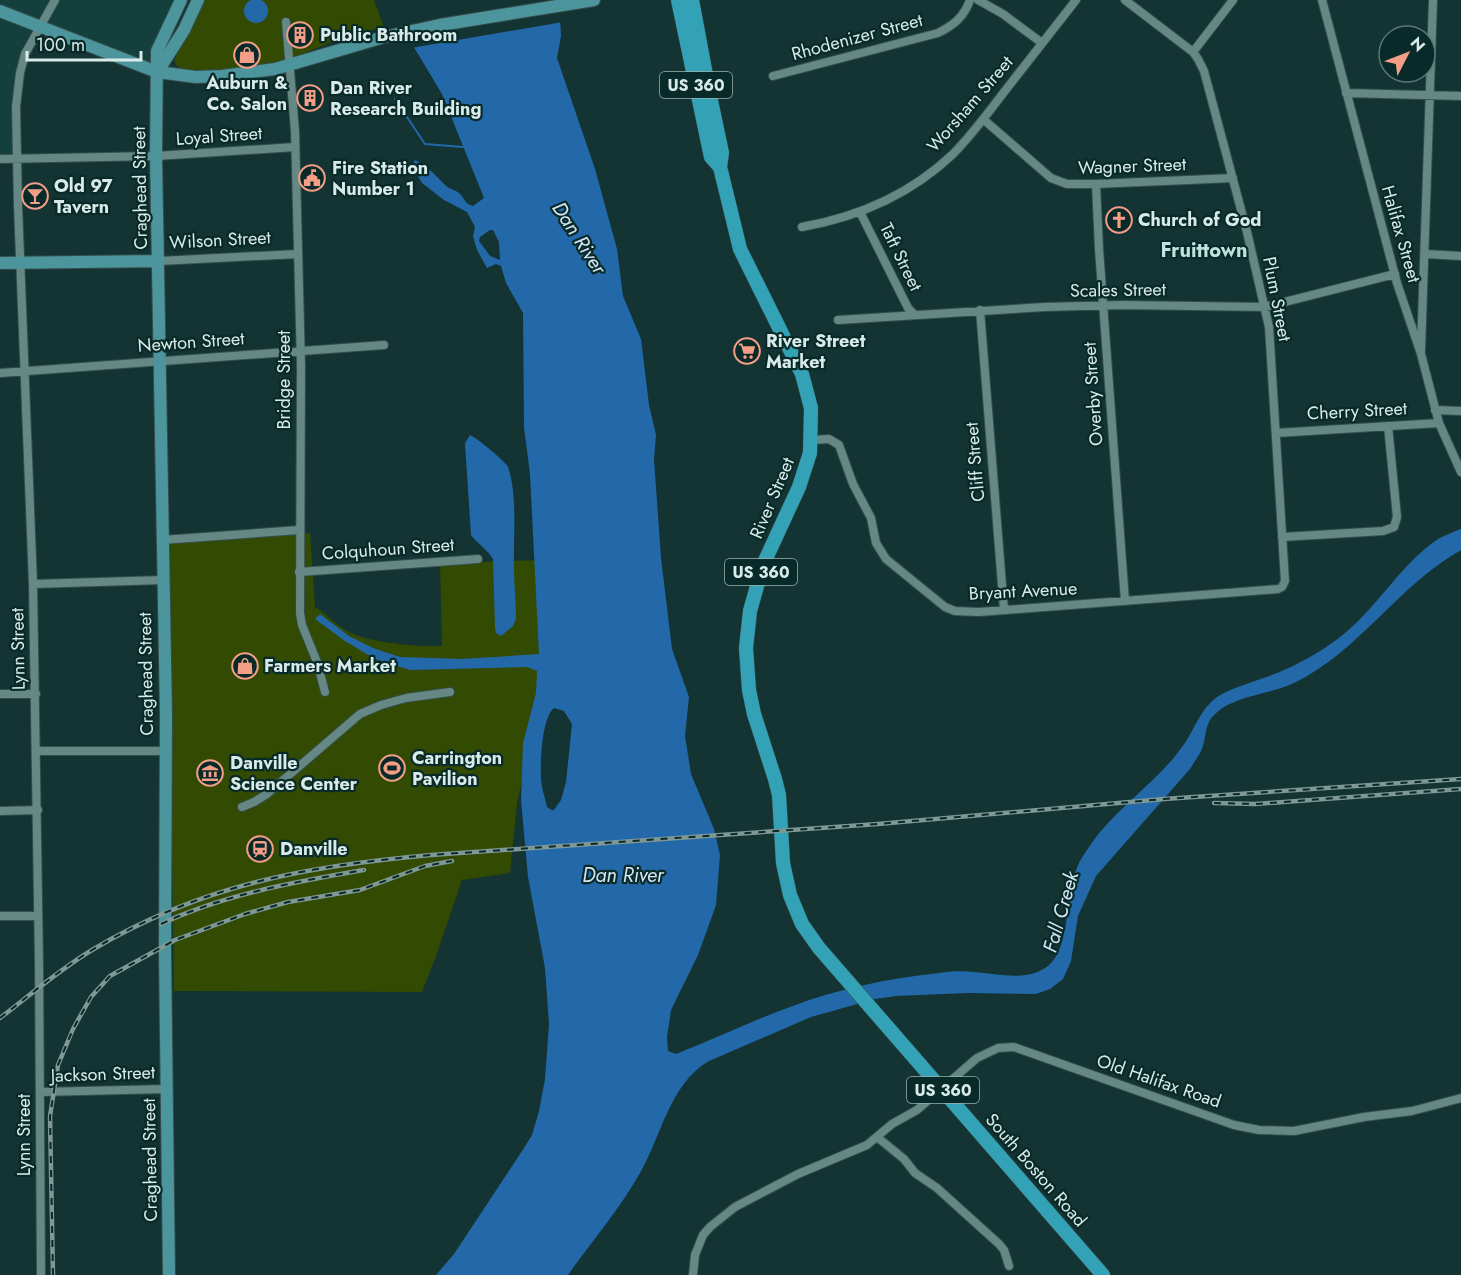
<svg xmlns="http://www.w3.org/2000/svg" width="1461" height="1275" font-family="Jost,sans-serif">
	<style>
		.built { fill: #13403d }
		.green { fill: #334a02 }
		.water { fill: #2369a9; fill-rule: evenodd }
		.pier { fill: #133432 }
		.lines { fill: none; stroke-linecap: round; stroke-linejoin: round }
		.stream { stroke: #2369a9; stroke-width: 2 }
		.street-casing { stroke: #344e4c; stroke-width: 10 }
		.secondary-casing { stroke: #344e4c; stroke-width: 14 }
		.primary-casing { stroke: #344e4c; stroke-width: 15 }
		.street { stroke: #668884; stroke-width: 8 }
		.secondary { stroke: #4c959d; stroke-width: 12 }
		.primary { stroke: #33a2b6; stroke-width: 14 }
		.rail-casing { stroke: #7f9896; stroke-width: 4.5 }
		.rail { stroke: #082a28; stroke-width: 2; stroke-dasharray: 7; stroke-linecap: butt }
		.labels { text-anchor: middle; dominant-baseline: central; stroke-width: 4.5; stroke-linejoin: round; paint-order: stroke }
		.shield { fill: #082a28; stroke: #9ab1af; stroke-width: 1.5 }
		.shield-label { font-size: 16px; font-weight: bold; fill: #d9ebe9 }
		.poi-label { font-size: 18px; font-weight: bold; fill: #d9ebe9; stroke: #082a28; text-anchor: start }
		.street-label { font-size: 18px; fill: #d9ebe9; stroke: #082a28 }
		.water-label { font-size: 20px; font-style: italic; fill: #d4e5f7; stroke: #082a28 }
		.neighbourhood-label { font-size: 20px; font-weight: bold; fill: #bee2de; stroke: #082a28 }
	</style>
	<rect width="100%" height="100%" fill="#133432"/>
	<!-- built -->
	<path class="built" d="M0 0H55L40 27 0 11Z
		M60 0H179L154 67 47 25Z
		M0 18 32 30 23 46 17 70 13 155 0 156Z"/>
	<!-- green -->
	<path class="green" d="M200 0H374L384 27 347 36 295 57 252 69 205 71 182 69 177 66 174 61Z
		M310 533 315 607C327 614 337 626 349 632 370 643 418 647 442 646L440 563 546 560 535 725 517 803 510 873 462 880 436 956 422 992 174 991 168 544Z"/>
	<!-- water -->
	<path class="water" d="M244 11a12 12 0 1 1 24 0a12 12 0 1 1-24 0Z
		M559 0 561 36 557 58 595 169 617 249 623 296 641 339 649 405 656 435 654 459 661 558 672 649 689 697 685 736 691 774 714 829 720 855 716 905 698 955 671 1010 667 1037 668 1051 676 1054C714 1039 751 1021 790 1007 837 989 889 978 939 973 950 971 963 971 974 972 999 974 1027 982 1048 966 1073 946 1063 885 1083 856 1089 847 1095 838 1101 831 1129 798 1165 775 1188 738 1198 721 1204 704 1222 694 1241 684 1264 679 1284 670 1305 661 1327 648 1345 633 1379 605 1401 564 1438 539 1445 535 1453 532 1461 529V550C1396 587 1360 651 1294 683 1269 695 1234 695 1214 715 1205 723 1206 738 1202 749 1199 756 1194 762 1190 769L1096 876 1078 916 1071 961 1063 979 1050 989 1036 994 967 993 896 996 875 999 811 1017 709 1061C670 1083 661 1137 640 1173 619 1210 592 1241 568 1275H436L454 1254 524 1148 532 1135 539 1111 545 1079 549 1024 545 968 528 877 521 800 523 743 536 693 537 671 527 667 410 670 375 659 345 641 315 619 320 614 349 636 373 648 400 657 462 659 539 654 530 474 524 427 523 313 506 283 501 266 496 264 487 268 477 250 473 236 475 227 467 212 444 200 422 183 412 166 415 160C428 166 436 176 446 186 450 189 455 190 459 193 465 198 464 204 473 206L484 198 442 94 397 19ZM490 230H493L499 242 500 260 490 256 479 241 480 237ZM554 708 564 711 572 724 566 782 561 800 554 810H552L547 807C545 797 541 787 541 778 540 763 542 717 554 708Z
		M470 435C476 437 506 462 508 467 518 496 513 537 514 568 514 585 516 602 516 619L513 626 501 636 496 633 495 628 493 559C487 549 478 544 471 535L465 443Z"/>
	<!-- pier -->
	<path class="pier" d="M381 0H562L563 22 411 48Z"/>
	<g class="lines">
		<!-- stream -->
		<path class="stream" d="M395 99 425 144 463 147"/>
		<!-- street casing -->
		<g class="street-casing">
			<path id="street" d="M978 0 1003 14 1042 43
				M1322 0 1397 283 1421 354 1439 423 1461 472
				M286 22 295 131 301 366 300 613 302 625 317 662 325 692
				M1193 52 1233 0
				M773 76 938 33C954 25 964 17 970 0
				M1346 93 1461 96
				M983 119 1051 178 1067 184H1096L1233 178
				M0 159 156 156 295 147
				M1096 184 1099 249 1125 601
				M860 212 908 308 915 315
				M802 227C858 217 911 194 953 154 973 134 990 110 1008 87 1031 58 1053 29 1076 0
				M1425 254 1461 256
				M159 261 298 254
				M980 310 1004 610
				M838 320 1045 307 1122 305 1265 307 1395 274
				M1421 350 1433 0
				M0 373 384 345
				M1435 410 1461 411
				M1276 433 1439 423
				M812 440 829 439 839 445 853 484 871 518 876 543 886 559 945 607 955 611 979 612 1278 589 1282 587 1285 581 1269 327 1247 232 1204 71 1198 59 1193 52 1125 0
				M1282 537 1383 531 1394 527 1397 517 1388 426
				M162 540 299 530
				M299 572 478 559
				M33 584 163 580
				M0 694H36
				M37 751H165
				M242 807 254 802 267 794 360 714 381 705 406 698 450 692
				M0 811 38 810
				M0 916H38
				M40 1092 167 1089
				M877 1137 904 1159 915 1173 937 1188 999 1244 1004 1250 1009 1266
				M41 1275 39 964 33 584 18 206 16 107 20 73 25 54 55 0
				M693 1275 695 1255 703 1235 710 1227 735 1207 798 1174 867 1145 892 1124 917 1110 977 1058 998 1048 1014 1047 1234 1125 1259 1130 1294 1131 1364 1117 1412 1111 1461 1098"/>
		</g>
		<!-- secondary casing -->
		<g class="secondary-casing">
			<path id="secondary" d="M0 11 157 72 196 77 222 76 275 69 384 37 440 25 594 0
				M158 71 184 30 198 0
				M0 263 159 261
				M169 1275 165 953 166 714 156 156 157 51 181 0"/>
		</g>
		<!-- primary casing -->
		<g class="primary-casing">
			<path id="primary" d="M678 0 711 157 720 167
				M692 0 709 91 722 153 720 167 740 249 802 374 811 408 810 453 799 487 763 565 750 611 746 648 749 690 754 714 775 779 779 795 783 863 790 895 802 924 819 948 1103 1275"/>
		</g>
		<!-- street -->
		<use href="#street" class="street"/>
		<!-- secondary -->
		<use href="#secondary" class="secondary"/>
		<!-- primary -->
		<use href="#primary" class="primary"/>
		<!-- rail casing -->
		<g class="rail-casing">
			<path id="rail" d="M1214 803 1255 804 1461 789
				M161 924C225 894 295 882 364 870
				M0 1018C30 995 59 970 92 950 201 885 306 866 431 855L878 824 1164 799 1461 779
				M53 1275 50 1116 58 1065 73 1029 91 997 110 976 175 940 245 914 288 902 360 890 425 866 452 861"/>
		</g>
		<!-- rail -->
		<use href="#rail" class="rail"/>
	</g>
	<!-- icons -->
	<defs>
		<g id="building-ring" transform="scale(1.35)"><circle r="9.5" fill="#082a28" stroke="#f49e88" stroke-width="1.5"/><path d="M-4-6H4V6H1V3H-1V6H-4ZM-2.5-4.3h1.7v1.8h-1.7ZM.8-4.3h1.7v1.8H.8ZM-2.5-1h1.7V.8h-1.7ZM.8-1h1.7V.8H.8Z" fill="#f49e88"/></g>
		<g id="shop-ring" transform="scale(1.35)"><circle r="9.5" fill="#082a28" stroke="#f49e88" stroke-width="1.5"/><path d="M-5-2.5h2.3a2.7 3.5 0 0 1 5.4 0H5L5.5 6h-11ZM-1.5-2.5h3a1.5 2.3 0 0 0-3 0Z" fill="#f49e88"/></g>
		<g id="civic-ring" transform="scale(1.35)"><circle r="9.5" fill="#082a28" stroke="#f49e88" stroke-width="1.5"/><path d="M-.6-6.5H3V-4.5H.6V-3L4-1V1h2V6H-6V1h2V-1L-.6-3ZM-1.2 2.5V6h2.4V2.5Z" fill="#f49e88"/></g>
		<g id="bar-ring" transform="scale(1.35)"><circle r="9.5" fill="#082a28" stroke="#f49e88" stroke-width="1.5"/><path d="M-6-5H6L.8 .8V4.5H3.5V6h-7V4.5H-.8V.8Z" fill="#f49e88"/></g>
		<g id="church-ring" transform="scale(1.35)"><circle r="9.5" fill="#082a28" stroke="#f49e88" stroke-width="1.5"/><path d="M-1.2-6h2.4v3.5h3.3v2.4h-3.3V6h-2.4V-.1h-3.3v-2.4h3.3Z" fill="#f49e88"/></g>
		<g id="supermarket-ring" transform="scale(1.35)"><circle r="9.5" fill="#082a28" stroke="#f49e88" stroke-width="1.5"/><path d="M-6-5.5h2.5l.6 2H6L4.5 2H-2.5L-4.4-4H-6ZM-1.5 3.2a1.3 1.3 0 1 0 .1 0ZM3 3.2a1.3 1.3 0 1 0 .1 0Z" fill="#f49e88"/></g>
		<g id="stadium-ring" transform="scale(1.35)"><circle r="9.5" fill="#082a28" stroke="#f49e88" stroke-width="1.5"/><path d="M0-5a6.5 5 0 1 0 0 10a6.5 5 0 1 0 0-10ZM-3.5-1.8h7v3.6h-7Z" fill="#f49e88"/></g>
		<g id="museum-ring" transform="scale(1.35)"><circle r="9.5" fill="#082a28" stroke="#f49e88" stroke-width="1.5"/><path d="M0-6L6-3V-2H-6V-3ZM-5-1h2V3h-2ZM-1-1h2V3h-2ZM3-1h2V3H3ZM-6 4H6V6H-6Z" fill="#f49e88"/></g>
		<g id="station-ring" transform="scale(1.35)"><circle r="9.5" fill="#082a28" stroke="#f49e88" stroke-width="1.5"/><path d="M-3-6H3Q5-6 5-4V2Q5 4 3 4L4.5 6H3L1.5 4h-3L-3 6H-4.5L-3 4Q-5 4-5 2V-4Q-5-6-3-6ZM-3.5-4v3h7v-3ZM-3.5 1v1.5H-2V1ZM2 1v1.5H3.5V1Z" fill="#f49e88"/></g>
	</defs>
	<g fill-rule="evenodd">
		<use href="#building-ring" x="300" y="35"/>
		<use href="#shop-ring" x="247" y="55"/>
		<use href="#building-ring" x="310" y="98"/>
		<use href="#civic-ring" x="312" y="178"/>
		<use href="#bar-ring" x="35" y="196"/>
		<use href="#church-ring" x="1119" y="220"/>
		<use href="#supermarket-ring" x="747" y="351"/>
		<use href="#shop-ring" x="245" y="666"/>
		<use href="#stadium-ring" x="392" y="768"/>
		<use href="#museum-ring" x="210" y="773"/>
		<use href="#station-ring" x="260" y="849"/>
	</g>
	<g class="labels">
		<!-- shield labels -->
		<g class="shield">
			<rect x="660" y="72" width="72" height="26" rx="4.5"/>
			<rect x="725" y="559" width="72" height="26" rx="4.5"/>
			<rect x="907" y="1077" width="72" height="26" rx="4.5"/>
		</g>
		<g class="shield-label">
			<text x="696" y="85">US 360</text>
			<text x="761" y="572">US 360</text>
			<text x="943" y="1090">US 360</text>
		</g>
		<!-- poi labels -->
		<g class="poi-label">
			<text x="320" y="35">Public Bathroom</text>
			<text x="247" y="83" text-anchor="middle">Auburn &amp;<tspan x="247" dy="21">Co. Salon</tspan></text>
			<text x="330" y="88">Dan River<tspan x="330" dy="21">Research Building</tspan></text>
			<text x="332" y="168">Fire Station<tspan x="332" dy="21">Number 1</tspan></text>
			<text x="54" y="186">Old 97<tspan x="54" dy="21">Tavern</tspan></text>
			<text x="1138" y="220">Church of God</text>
			<text x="766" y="341">River Street<tspan x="766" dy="21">Market</tspan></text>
			<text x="264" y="666">Farmers Market</text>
			<text x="412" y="758">Carrington<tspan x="412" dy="21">Pavilion</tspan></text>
			<text x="230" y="763">Danville<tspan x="230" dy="21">Science Center</tspan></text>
			<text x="280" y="849">Danville</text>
		</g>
		<!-- street labels -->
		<g class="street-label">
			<text transform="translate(857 37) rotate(-15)">Rhodenizer Street</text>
			<text transform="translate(970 104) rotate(-49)">Worsham Street</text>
			<text transform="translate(219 136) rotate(-4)">Loyal Street</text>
			<text transform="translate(1132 166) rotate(-2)">Wagner Street</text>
			<text transform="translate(140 188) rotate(-91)">Craghead Street</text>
			<text transform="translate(1401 234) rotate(74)">Halifax Street</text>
			<text transform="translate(220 240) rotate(-3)">Wilson Street</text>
			<text transform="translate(901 257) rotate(64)">Taft Street</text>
			<text transform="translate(1118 290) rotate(-1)">Scales Street</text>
			<text transform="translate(1277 299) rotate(79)">Plum Street</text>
			<text transform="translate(191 342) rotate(-4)">Newton Street</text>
			<text transform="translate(284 380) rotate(-90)">Bridge Street</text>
			<text transform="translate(1093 394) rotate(-94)">Overby Street</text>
			<text transform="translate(1357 411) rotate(-3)">Cherry Street</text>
			<text transform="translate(975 462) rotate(-95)">Cliff Street</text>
			<text transform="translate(772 498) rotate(-67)">River Street</text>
			<text transform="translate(388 549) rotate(-4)">Colquhoun Street</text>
			<text transform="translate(1023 591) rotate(-3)">Bryant Avenue</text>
			<text transform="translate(18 649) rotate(-91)">Lynn Street</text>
			<text transform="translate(146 674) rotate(-91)">Craghead Street</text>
			<text transform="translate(103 1074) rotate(-2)">Jackson Street</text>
			<text transform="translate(1159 1081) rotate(19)">Old Halifax Road</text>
			<text transform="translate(24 1135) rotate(-90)">Lynn Street</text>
			<text transform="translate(150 1160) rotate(-91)">Craghead Street</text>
			<text transform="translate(1036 1170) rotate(49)">South Boston Road</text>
		</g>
		<!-- water labels -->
		<g class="water-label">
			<text transform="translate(579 238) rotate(57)">Dan River</text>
			<text x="623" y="875">Dan River</text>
			<text transform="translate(1061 912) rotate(-74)">Fall Creek</text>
		</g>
		<!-- neighbourhood labels -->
		<g class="neighbourhood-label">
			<text x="1204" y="250">Fruittown</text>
		</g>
	</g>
	<!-- north arrow -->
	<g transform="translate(1407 54) rotate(48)"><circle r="28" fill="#082a28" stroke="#5c7775" stroke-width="1.5"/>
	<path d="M0-4.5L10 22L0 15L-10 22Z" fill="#f49e88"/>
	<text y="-9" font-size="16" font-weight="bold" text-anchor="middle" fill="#d9ebe9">N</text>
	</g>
	<!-- scale -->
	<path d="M27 51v9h114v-9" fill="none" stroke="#d9ebe9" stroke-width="3"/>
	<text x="36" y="51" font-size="18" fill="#d9ebe9" stroke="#082a28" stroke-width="4.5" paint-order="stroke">100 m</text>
</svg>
